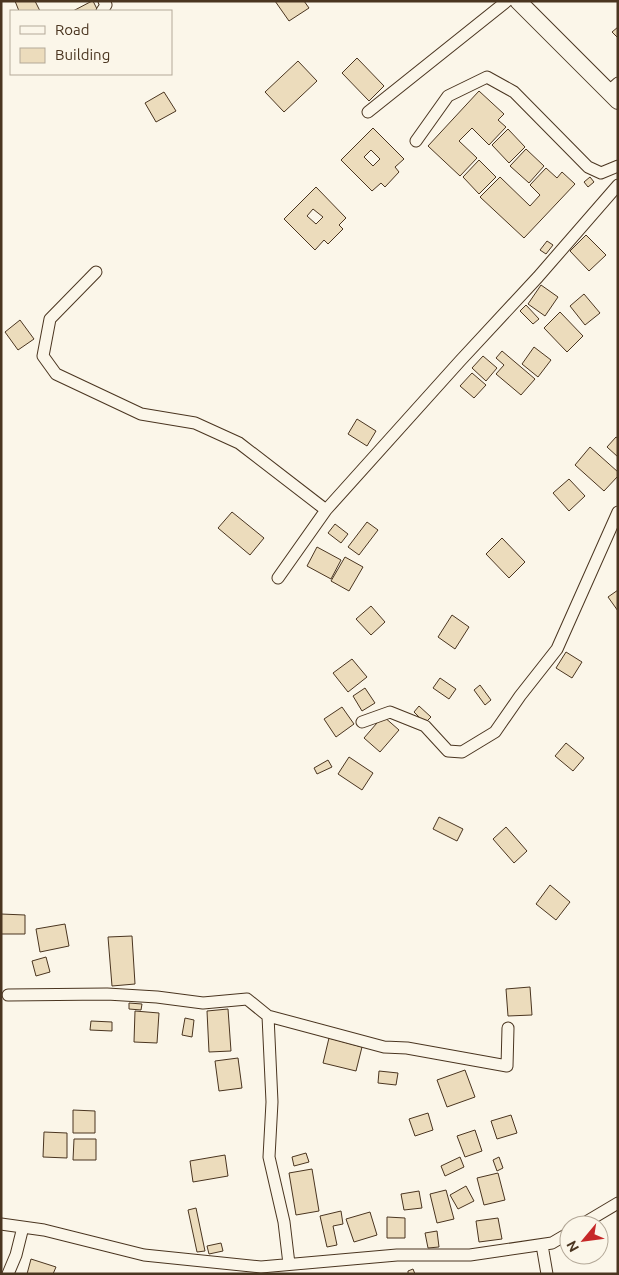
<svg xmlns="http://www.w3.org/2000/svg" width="619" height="1275" font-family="Ubuntu,sans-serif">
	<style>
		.building { fill: #ecdcbc; stroke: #4a3520; fill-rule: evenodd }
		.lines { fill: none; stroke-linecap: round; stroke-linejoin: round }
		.minor-casing { stroke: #4a3520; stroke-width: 13 }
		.secondary-casing { stroke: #4a3520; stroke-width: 18 }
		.minor { stroke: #fbf6e9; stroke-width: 11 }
		.secondary { stroke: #fbf6e9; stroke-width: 16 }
	</style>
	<rect width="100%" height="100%" fill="#fbf6e9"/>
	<!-- building -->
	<path class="building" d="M15 1H35L40 11H19Z
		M93 1 98 11H73L92 1Z
		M275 1H304L309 8 289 21Z
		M618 27V38L612 32Z
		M357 58 384 86 369 101 342 73Z
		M298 61 317 81 284 112 265 92Z
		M479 91 504 114 498 120 506 127 489 145 472 128 459 141 477 158 460 176 428 146Z
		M164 92 176 111 156 122 145 103Z
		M373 128 404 159 395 167 399 172 385 187 381 183 372 191 341 160ZM371 150 380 159 373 166 364 157Z
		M508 129 525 147 509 163 492 145Z
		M526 149 544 166 529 183 510 166Z
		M479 160 496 177 479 194 463 177Z
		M546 168 557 178 562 172 575 184 524 238 480 197 500 177 530 206 540 195 530 185Z
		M590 177 594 182 588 187 584 182Z
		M316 187 346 218 339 225 343 229 328 244 324 240 315 250 284 219ZM313 209 323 217 316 224 307 216Z
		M586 235 606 255 589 271 570 251Z
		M547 241 553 245 546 254 540 250Z
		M541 285 558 297 545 316 528 304Z
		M584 294 600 313 585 325 570 306Z
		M526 305 539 319 533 324 520 311Z
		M560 312 583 336 567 352 544 328Z
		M20 320 34 339 18 350 5 332Z
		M534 347 551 360 538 377 522 364Z
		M502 351 535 379 521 395 496 374 504 365 496 358Z
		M483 356 497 368 486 381 472 368Z
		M472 373 486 385 474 398 460 386Z
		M357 419 376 431 367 446 348 434Z
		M616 437 618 438V457L607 447Z
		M590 447 618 472V476L604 491 575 465Z
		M569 479 585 496 569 511 553 493Z
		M232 512 264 538 250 555 218 528Z
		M367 522 378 530 359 555 348 547Z
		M335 524 348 534 341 543 328 533Z
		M502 538 525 562 509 578 486 554Z
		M317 547 341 560 331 579 307 566Z
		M345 557 363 567 349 591 331 581Z
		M618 590V611L608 597Z
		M371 606 385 622 371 635 356 619Z
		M452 615 469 627 455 649 438 637Z
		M566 652 582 662 572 678 556 668Z
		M352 659 367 677 348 692 333 673Z
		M440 678 456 689 449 699 433 688Z
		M480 685 491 700 485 705 474 690Z
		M365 688 375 703 362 711 353 696Z
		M419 706 431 717 425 723 414 712Z
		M342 707 354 724 336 737 324 719Z
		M383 716 399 730 380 752 364 738Z
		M566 743 584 758 573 771 555 756Z
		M349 757 373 773 362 790 338 774Z
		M328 760 332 767 317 774 314 768Z
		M439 817 463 829 457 841 433 829Z
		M506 827 527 851 514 863 493 839Z
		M550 885 570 902 556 920 536 904Z
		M1 914 25 915V934H1Z
		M65 924 69 946 40 952 36 929Z
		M132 936 135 984 112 986 108 937Z
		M46 957 50 972 36 976 32 961Z
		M530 987 532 1015 508 1016 506 989Z
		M129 1003 142 1004 141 1010 129 1009Z
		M228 1009 231 1051 209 1052 207 1011Z
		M135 1011 159 1013 157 1043 134 1042Z
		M185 1018 194 1020 192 1037 182 1035Z
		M91 1021 112 1022V1031L90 1030Z
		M329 1038 362 1047 356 1071 323 1063Z
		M238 1058 242 1088 219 1091 215 1061Z
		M465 1070 475 1097 447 1107 437 1080Z
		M379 1071 398 1073 396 1085 378 1083Z
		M73 1110 95 1111V1133H73Z
		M428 1113 433 1130 415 1136 409 1119Z
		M511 1115 517 1133 497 1139 491 1121Z
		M475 1130 482 1151 465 1157 457 1136Z
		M44 1132 67 1133V1158L43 1157Z
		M74 1139H96V1160H73Z
		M306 1153 309 1162 294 1166 292 1157Z
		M225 1155 228 1176 193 1182 190 1161Z
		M460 1157 464 1167 445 1176 441 1166Z
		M499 1157 503 1168 497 1171 493 1160Z
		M312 1169 319 1211 296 1215 289 1173Z
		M498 1173 505 1200 484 1205 477 1178Z
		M466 1186 474 1201 458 1209 450 1195Z
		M446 1190 454 1219 437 1223 430 1194Z
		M419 1191 422 1208 404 1210 401 1194Z
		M196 1208 205 1251 197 1252 188 1210Z
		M341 1211 343 1224 333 1226 337 1245 327 1247 320 1216Z
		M370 1212 377 1235 354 1242 346 1219Z
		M387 1217 405 1218V1238H387Z
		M498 1218 502 1239 479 1242 476 1221Z
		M437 1231 439 1247 428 1248 425 1233Z
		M221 1243 223 1251 209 1254 207 1246Z
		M31 1259 56 1267 53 1274H27Z
		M413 1269 415 1274H408V1271Z"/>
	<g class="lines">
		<!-- minor casing -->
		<g class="minor-casing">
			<path id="minor" d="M102 11 106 5 104 1
				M609 91 618 83
				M368 112 507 1
				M416 141 448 96 487 77 514 92 588 167 601 173 618 166
				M96 272 50 319 43 356 56 374 141 414 195 423 239 443 326 510
				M278 578 326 510 460 361 538 277 618 185
				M362 722 390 712 425 726 448 751 462 752 495 732 520 696 557 649 618 512
				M8 995 107 994 157 997 203 1003 247 999 268 1016 384 1047 407 1048 507 1066 508 1028
				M268 1016 272 1102 269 1157 284 1222 289 1264
				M1 1224 44 1230 144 1255 261 1267 397 1255H470L552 1243 569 1233
				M581 1225 618 1203
				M542 1245 547 1274
				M8 1274 16 1255 23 1227"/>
		</g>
		<!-- secondary casing -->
		<g class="secondary-casing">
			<path id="secondary" d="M518 1 618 101"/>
		</g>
		<!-- minor -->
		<use href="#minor" class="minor"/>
		<!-- secondary -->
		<use href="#secondary" class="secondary"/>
	</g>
	<!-- border -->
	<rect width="619" height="1275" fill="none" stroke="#4a3520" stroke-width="5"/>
	<!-- legend -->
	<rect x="10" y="10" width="162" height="65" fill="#fbf6e9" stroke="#b4a999"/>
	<rect x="20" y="26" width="25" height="8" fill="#fbf6e9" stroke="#b4a999"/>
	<text x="55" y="35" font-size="15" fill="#4a3520">Road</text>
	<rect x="20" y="48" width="25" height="15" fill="#ecdcbc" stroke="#b4a999"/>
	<text x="55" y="60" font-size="15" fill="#4a3520">Building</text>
	<!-- north arrow -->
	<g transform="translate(584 1240) rotate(241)"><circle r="24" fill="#fbf6e9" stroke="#b4a999"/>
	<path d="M0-4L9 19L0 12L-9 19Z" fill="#c62828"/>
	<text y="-8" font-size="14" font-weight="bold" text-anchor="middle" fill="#4a3520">N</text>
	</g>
</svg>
